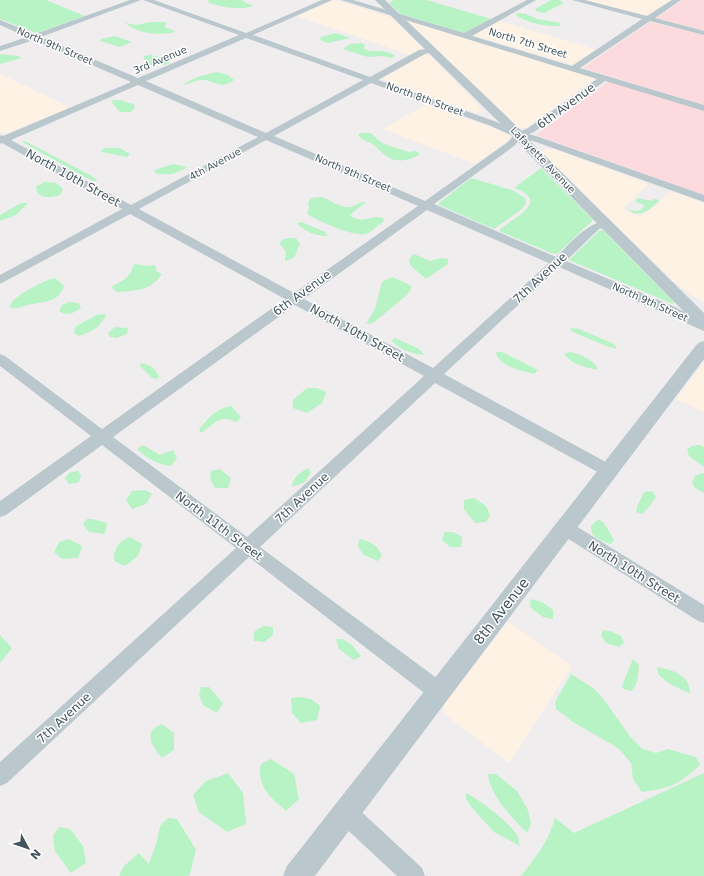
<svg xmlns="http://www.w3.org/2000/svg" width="704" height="876" font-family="'DejaVu Sans',sans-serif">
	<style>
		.commercial { fill: #fef2e4 }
		.medical { fill: #fddadd }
		.green { fill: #b7f3c5 }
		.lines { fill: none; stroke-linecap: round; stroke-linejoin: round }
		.minor { fill: #bac8ce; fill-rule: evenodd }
		.tertiary { fill: #bac8ce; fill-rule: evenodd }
		.labels { text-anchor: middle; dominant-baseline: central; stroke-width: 3; stroke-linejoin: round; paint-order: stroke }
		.far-street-label { font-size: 10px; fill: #44555d; stroke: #fff }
		.street-label { font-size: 12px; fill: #44555d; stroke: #fff }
		.near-street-label { font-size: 14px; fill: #44555d; stroke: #fff }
	</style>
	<rect width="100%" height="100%" fill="#f0edee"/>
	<!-- commercial -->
	<path class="commercial" d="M334 0 391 17 423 48 410 55 297 16Z
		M583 0H671L646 16Z
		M408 21H410L596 78 525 128 518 129Z
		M500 21 581 45 595 50 572 65 473 35Z
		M425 54 429 55 483 110 476 113 381 79Z
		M0 74 67 106 68 108 9 133H3L0 131Z
		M427 104 501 131 509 135 510 139 475 164 383 129Z
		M546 149H554L649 184 624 207 626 211 637 215 641 216 656 205 670 191 704 203V301L691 295 672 280 542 153V151Z
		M704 362V412L676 399Z
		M507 623H510L572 666 509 763 451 719 444 712 443 705Z"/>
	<!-- medical -->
	<path class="medical" d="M683 0H704V31L656 18Z
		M650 22 704 35V105L583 68Z
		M608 82 704 110V195L536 135Z"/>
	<!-- green -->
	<path class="green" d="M0 0H46L85 16 36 33 0 19Z
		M208 0H241L253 6C239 11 223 7 209 3Z
		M394 0H427L491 19 464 33 401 14 389 3Z
		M551 0H559L564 3 544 13 536 11 535 9Z
		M518 13 526 14 537 19 561 23 560 26C548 27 526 23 516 15Z
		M149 22H165L167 23 164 27 175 31 172 33C154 35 140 34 125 23L137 25Z
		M335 33 351 38 327 43 320 40 321 37Z
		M115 36 132 42 120 47 100 41 101 39Z
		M361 43 365 45 364 49C375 54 382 47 395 56L392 58 382 56 368 57 343 49 350 44Z
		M0 54 18 56 21 58 0 64Z
		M150 55 171 59V61L165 65H150L144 59V56Z
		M217 72 228 75 234 80C218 91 216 79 201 80 194 80 190 85 183 84L197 77Z
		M113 100C119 99 127 103 134 104L135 108 131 112H120L112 103Z
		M360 133H371L378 140 384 144 409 152 415 151 419 153V155C409 161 396 163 386 156 381 153 378 148 374 145 369 141 362 141 358 135Z
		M25 141 92 176 98 181H92L22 142Z
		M105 148H120L130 154 127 157 102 152 101 150Z
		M173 164 187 167C177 174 167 176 155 173V170Z
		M541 168 593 220 557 254 551 253 499 231C512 217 553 202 514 188Z
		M471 178 512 190 525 198 526 203 522 209 494 229 439 205V203Z
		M44 182 56 183 63 189 60 195C52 198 37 200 36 187Z
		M321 197C331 200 338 207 348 207 355 207 359 201 366 202 361 207 354 210 350 216 367 225 369 214 383 218L384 221C378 225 372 232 366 234 353 237 318 221 307 214L309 208 308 203 311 198Z
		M637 198 652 201 654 199 660 200C650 209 640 220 627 209L635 211 641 210 645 205 636 202Z
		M21 203H28L16 215 0 221V215Z
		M301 222 325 232 328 236C316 236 305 232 297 223Z
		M603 230 674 302 673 304 569 260 599 231Z
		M289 238H296L300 244 294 258 285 261 286 251 279 243 284 239Z
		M414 254 430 261 442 258 448 259V264L426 279 410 265 409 259Z
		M134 264 147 266 154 265 156 267V271L162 274C149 292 137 290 117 292L111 287C124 280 130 278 134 264Z
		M392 277 406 283 412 287 407 295 373 323 366 324 375 309 382 282Z
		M55 278 64 286C58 304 43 301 28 305 20 307 17 310 9 307 11 304 12 301 15 299 21 293 47 279 55 278Z
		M69 302 79 303 81 308C74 313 66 317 59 311L62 305Z
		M106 314C102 327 91 332 79 336L74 333 76 326 97 315Z
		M115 327 128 328 127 334 117 338 110 337 108 333Z
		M571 328 579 329 614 344 617 349 606 346 571 331Z
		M395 338 419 349 424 355C411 354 401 349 391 341Z
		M496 352H502L538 370 534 374C523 371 498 367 496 352Z
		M569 352C581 354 589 358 597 367V370C585 367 571 364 564 354Z
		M141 363C149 364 156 369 159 376L157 379 152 378 140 366Z
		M307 388H317L326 392 322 403 307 413 293 408V400Z
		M231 406 241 417 237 422C218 414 216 423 201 433L199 429C208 419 216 408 231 406Z
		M143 445 160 455 173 450 177 458 171 466C157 464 147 459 137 449Z
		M700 445 704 447V467L689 456 687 449 692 446Z
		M308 468 311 472 305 482 292 487C293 477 299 473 308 468Z
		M220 469 231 478 228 488H215L210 479 211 471Z
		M78 471 81 476 79 482 69 484 65 478 70 472Z
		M702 473 704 474V493L695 488 692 483 695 476Z
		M145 490 152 494 146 504 132 509 126 500 132 491Z
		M652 491 656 497 649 507 642 514 636 512 638 504 644 492Z
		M474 498 486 506 490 515 486 522 475 523 464 509V500Z
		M87 519H92L107 523 105 534 89 532 83 524Z
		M598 519 604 523 614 540 611 544C602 541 590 538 591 526Z
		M445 532H453L462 537 461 547H450L442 540Z
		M130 537 142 544 138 556 125 566 114 561C114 548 118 541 130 537Z
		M69 539 82 546 78 558 62 559 54 552 59 542Z
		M359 539C370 541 377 545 382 555L378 561 364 555 358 547Z
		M531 599 542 602 553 610V619L543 617 531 608 530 602Z
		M264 626 273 627V635L264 642 254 641C252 632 255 629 264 626Z
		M603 630 610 631 621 636 624 643 619 647 606 643 601 635Z
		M0 635 12 648 0 663Z
		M342 639 352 645 361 656 354 660 339 649 336 639Z
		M633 659 639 665 637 682 632 691 626 690 622 687 623 683Z
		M657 667C673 670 690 675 690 693 678 689 667 683 658 674Z
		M571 674 593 688 602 697 629 735 642 749 656 753 668 749 696 757 700 765C678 785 671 788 642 792L633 779 631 763 618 748 573 722 556 709 555 702Z
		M201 687H209L223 703 217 713 204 706 199 696Z
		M300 697 311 699 320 706 317 720 301 723 292 713 291 698Z
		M162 724 174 733V750L162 758C152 746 142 732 162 724Z
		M271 759 294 774 299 799 286 811C271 798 256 786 261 764Z
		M228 773 243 793 246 824 227 832 199 812 193 795 206 781Z
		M704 773V876H521C535 858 549 841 555 818L574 833Z
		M488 774H496L517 791 528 810 531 824 527 833C513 819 489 794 488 774Z
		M466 793C480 800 511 823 518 837 519 840 519 843 520 846L494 832 473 809 466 799Z
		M168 818 177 819 196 850 190 874 188 876H119L124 866 139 853 149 864 157 841 160 826Z
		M59 827 70 829 83 846 86 863 71 873 55 851 53 836Z"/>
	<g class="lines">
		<!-- minor -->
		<path class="minor" d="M130 0H141L41 37 138 78 239 35 143 0H154L246 33 322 0H332L253 35 370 77 419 50 434 48V52L425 54 378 80 497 122 519 132 528 128 597 79 341 0H353L464 33 527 0H536L472 36 572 66 642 19 572 0H585L647 16 672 0H681L655 18 704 31V35L650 21 580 68 704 105V111L605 81 534 132 529 134 542 138 704 195V202L536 142 521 138 514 146 434 204 556 257C569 245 591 217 610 222L612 224 610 226 599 229 566 261 675 307 704 322V331L559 267 444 374 615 467 617 471 615 475 609 477 603 475 435 383 260 547 446 685 449 692 446 699 439 702 432 699 249 557 7 783 0 786V762L236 548 102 445 6 515 0 517V501L91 436 0 366V354L5 356 102 429 285 299 130 214 0 284V275L122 209 2 143 0 144V135L3 136 131 82 34 40 0 51V46L27 37 0 25V20L35 34ZM246 38 363 80 266 133 146 81ZM371 83 491 126 513 136 508 142 425 201 274 136ZM138 85 258 137 131 205 11 140ZM266 140 418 206 294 293 139 209ZM427 210 549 263 433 368 304 299ZM295 305 424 376 247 537 113 437Z
			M565 521 571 523 704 605V623L698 621 559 533 557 528 559 523Z
			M346 802 354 805 422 868 425 876H397L338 821 335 813 338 805Z"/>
		<!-- tertiary -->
		<path class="tertiary" d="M375 0H385L523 132 533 144 704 313V327L698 326 525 150 515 138Z
			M704 341V359L315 876H283L287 866 698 343Z"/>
	</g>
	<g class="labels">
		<!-- far-street labels -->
		<g class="far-street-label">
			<text transform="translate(528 43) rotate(17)">North 7th Street</text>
			<text transform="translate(55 46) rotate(23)">North 9th Street</text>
			<text transform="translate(160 60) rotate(-23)">3rd Avenue</text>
			<text transform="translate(425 99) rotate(20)">North 8th Street</text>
			<text transform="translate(543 160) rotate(46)">Lafayette Avenue</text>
			<text transform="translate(215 164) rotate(-28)">4th Avenue</text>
			<text transform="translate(353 173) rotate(23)">North 9th Street</text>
			<text transform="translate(650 302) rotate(24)">North 9th Street</text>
		</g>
		<!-- street labels -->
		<g class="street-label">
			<text transform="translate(566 106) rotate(-36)">6th Avenue</text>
			<text transform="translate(73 178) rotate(29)">North 10th Street</text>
			<text transform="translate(540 278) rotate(-43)">7th Avenue</text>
			<text transform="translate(302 293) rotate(-36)">6th Avenue</text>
			<text transform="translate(357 333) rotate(29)">North 10th Street</text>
			<text transform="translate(302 498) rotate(-43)">7th Avenue</text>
			<text transform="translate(219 526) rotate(37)">North 11th Street</text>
			<text transform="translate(634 572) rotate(32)">North 10th Street</text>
			<text transform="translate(64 718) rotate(-43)">7th Avenue</text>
		</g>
		<!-- near-street labels -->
		<g class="near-street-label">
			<text transform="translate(501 611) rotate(-52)">8th Avenue</text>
		</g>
	</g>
	<!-- north arrow -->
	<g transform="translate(28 848) rotate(130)" stroke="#ffffff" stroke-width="3" paint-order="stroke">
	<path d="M0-3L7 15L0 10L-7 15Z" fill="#44555d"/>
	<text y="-6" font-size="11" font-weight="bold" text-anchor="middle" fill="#44555d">N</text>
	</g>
</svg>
